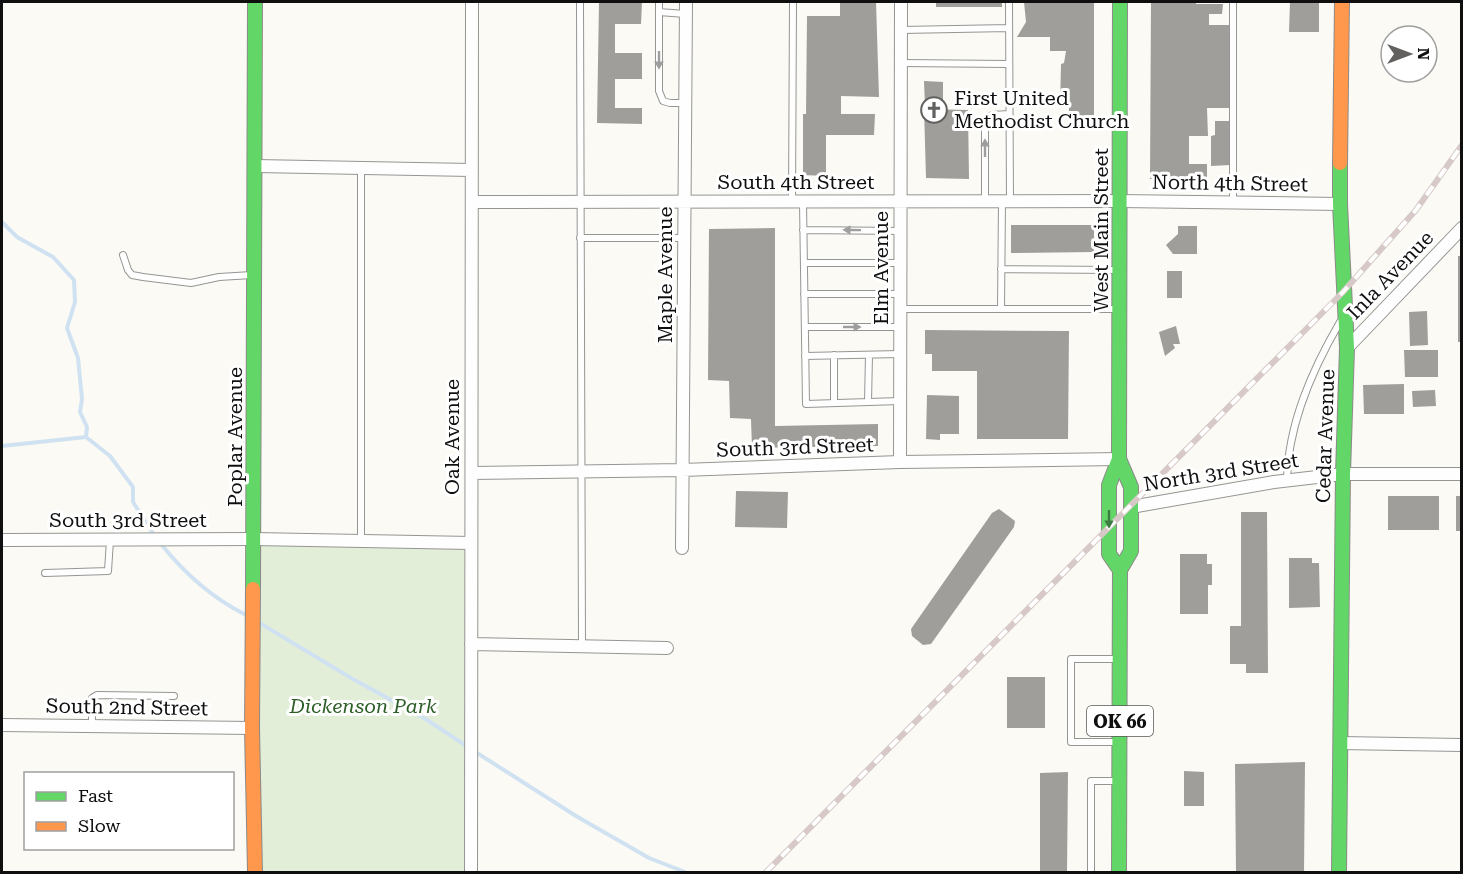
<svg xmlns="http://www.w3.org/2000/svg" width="1463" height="874" font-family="'Roboto Serif',serif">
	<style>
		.green { fill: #e3eed8 }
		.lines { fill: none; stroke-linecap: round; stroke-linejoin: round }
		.stream { stroke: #d0e2f1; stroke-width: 4 }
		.building { fill: #9f9e9a }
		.lane-casing { stroke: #959593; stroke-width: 8 }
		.street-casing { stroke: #959593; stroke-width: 14 }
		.fast-casing { stroke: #8c8b89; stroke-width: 16 }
		.slow-casing { stroke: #8c8b89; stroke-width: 16 }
		.lane { stroke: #fefefe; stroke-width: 6 }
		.street { stroke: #fefefe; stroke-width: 12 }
		.fast { stroke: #63d668; stroke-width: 14 }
		.slow { stroke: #ff974d; stroke-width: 14 }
		.rail-casing { stroke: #d6c9c7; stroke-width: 6 }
		.rail { stroke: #fff; stroke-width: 4; stroke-dasharray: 11; stroke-linecap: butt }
		.oneway { fill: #9e9e9e }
		.oneway2 { fill: #3d7c40 }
		.labels { text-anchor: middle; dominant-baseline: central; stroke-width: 6; stroke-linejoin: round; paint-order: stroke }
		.shield { fill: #fff; stroke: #575757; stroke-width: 1.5 }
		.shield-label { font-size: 18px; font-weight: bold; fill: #0f0f0f }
		.poi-label { font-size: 20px; fill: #0f0f0f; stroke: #fff; text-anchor: start }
		.street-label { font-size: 20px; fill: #0f0f0f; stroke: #fff }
		.park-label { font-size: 20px; font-style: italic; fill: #2d5f27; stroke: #fff }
	</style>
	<rect width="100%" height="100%" fill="#fbfaf5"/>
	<!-- green -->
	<path class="green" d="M254 539 471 543V872H255Z"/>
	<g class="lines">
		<!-- stream -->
		<path class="stream" d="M2 222 17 237 53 257 74 280 75 302 67 328 78 358 82 399 80 412 87 427 86 437
			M2 446 86 437 110 456 133 487V502L154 535
			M161 544C185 574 212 598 246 615
			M258 622 351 678 424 718 468 747
			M474 751 576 816 649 858 685 872"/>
	</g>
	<!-- building -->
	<path class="building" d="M599 2H642L641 24H615V53H642V79H615V108H642V124L597 123Z
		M840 2H876L879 97 841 96V114H875L874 135H826V176L803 175V114H806L807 16H840Z
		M936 2H1002V7H936Z
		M1024 2H1094V124H1069V107H1060L1061 64 1064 63 1066 51H1050V37H1017L1026 22Z
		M1151 2H1196V4H1223L1222 14H1209V25H1230V108H1207L1208 136H1189V164H1207V178L1150 179Z
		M1290 2H1319V32H1289Z
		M924 81 943 82V108L925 107Z
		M924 109 968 110 969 179 926 178Z
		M1215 121H1230V165L1211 166V136L1215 135Z
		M1011 225H1094V252L1011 253Z
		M1178 226H1197V254H1173L1166 245 1178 234Z
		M775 228V426L878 424V446L752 448 751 419 730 418 729 381 708 380 709 229Z
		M1458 256H1462V342H1458Z
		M1167 271H1182V298H1167Z
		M1427 311 1428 345 1410 346 1409 312Z
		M1176 326 1180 344H1173L1175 348 1165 356 1159 332Z
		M925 330 1069 331 1068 439H977V371H932V354H925Z
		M1404 350H1438V377H1405Z
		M1404 384V414H1364L1363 385Z
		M1435 390 1436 406 1413 407 1412 391Z
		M927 395 959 396V434H940V440L926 439Z
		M736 491 788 492 787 528 735 527Z
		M1388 496H1439V530H1388Z
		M1456 496H1462V531H1456Z
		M999 509 1015 521 1014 527 931 644 923 645 912 636 911 629 992 513Z
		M1241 512H1267L1268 673H1246V664H1230V626H1241Z
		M1180 554H1207V564H1212V585H1208V614H1180Z
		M1289 558H1312V563H1319L1320 607 1289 608Z
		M1007 677H1045V728H1007Z
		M1305 762 1304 872H1236L1235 764Z
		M1184 771 1204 772V806H1184Z
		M1068 772 1067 872 1040 871V773Z"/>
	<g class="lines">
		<!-- lane casing -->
		<g class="lane-casing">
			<path id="lane" d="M580 2 582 646
				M659 2V91L663 101 670 103H685
				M1009 2 1010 202
				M659 12 685 14
				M901 30 1009 28
				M901 63 1009 64
				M361 169V541
				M985 201V120L992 115 1009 114
				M792 202 793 2
				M803 202 806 404 900 401
				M1233 203V2
				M803 230 900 231
				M580 238H684
				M123 255 128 270 132 275 143 277 191 283 219 277 252 275
				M804 263H900
				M1001 269 1116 270
				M804 294H900
				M900 309H1116
				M1001 309 1002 202
				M805 327H900
				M834 355V403
				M805 356 900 354
				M868 402 869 355
				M1287 480C1288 424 1312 370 1340 322
				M45 573 108 571 110 540
				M1117 659H1071V742H1118
				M92 725V698L97 695 174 696
				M1091 872V781H1115"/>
		</g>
		<!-- street casing -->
		<g class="street-casing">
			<path id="street" d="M256 166 471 170
				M472 202 1120 201 1340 204
				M1347 348 1462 228
				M900 462 901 2
				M472 473 683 470 900 462 1119 459
				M1131 507 1274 482 1343 474H1462
				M2 540 254 539 471 543
				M682 548 686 2
				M471 644 667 648
				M2 725 252 728
				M1340 743 1462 745
				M471 872 472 2"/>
		</g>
		<!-- fast casing -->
		<g class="fast-casing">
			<path id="fast" d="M1120 2 1119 459 1109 485V554L1120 570
				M1119 459 1131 487V551L1120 570 1119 872
				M253 589 255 2
				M1339 872 1343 474 1347 348 1340 204V163"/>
		</g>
		<!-- slow casing -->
		<g class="slow-casing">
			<path id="slow" d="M1340 163 1342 2
				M253 589 252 728 255 872"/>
		</g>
		<!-- lane -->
		<use href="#lane" class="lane"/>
		<!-- street -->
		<use href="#street" class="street"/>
		<!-- fast -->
		<use href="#fast" class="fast"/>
		<!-- slow -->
		<use href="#slow" class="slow"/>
		<!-- rail casing -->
		<g class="rail-casing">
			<path id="rail" d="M766 872 1343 292 1416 210 1462 145"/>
		</g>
		<!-- rail -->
		<use href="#rail" class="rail"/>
	</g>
	<!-- one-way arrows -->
	<defs><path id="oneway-solid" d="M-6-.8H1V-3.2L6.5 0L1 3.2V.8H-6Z" transform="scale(1.5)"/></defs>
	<g class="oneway">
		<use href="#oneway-solid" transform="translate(659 60) rotate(90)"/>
		<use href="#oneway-solid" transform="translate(985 148) rotate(-90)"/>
		<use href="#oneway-solid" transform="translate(852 230) rotate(-179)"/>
		<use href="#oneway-solid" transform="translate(852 327)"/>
	</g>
	<use class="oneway2" href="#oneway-solid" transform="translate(1109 519) rotate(90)"/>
	<!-- icons -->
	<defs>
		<g id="church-ring" transform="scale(1.35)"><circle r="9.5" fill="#fff" stroke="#626160" stroke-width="1.5"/><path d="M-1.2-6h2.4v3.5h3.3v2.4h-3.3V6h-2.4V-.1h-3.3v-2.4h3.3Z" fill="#626160"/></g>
	</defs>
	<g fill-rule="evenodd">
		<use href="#church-ring" x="934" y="110"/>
	</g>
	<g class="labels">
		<!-- shield labels -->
		<rect class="shield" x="1087" y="706" width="66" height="30" rx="4.5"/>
		<g class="shield-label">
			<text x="1120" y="721">OK 66</text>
		</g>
		<!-- poi labels -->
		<g class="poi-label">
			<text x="954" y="98">First United<tspan x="954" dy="23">Methodist Church</tspan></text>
		</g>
		<!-- street labels -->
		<g class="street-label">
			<text x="796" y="182">South 4th Street</text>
			<text transform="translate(1230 183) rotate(1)">North 4th Street</text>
			<text transform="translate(1101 230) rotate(-90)">West Main Street</text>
			<text transform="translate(881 268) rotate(-90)">Elm Avenue</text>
			<text transform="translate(665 275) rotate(-90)">Maple Avenue</text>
			<text transform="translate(1390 275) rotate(-46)">Inla Avenue</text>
			<text transform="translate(1325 436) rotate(-88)">Cedar Avenue</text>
			<text transform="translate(235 437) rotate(-90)">Poplar Avenue</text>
			<text transform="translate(452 437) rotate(-90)">Oak Avenue</text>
			<text transform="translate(795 447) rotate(-2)">South 3rd Street</text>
			<text transform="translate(1221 472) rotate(-9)">North 3rd Street</text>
			<text x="128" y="520">South 3rd Street</text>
			<text transform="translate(127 707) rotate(1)">South 2nd Street</text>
		</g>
		<!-- park labels -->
		<g class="park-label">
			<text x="363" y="706">Dickenson Park</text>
		</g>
	</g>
	<!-- border -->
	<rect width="1463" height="874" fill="none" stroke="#0f0f0f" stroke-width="6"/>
	<!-- legend -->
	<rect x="24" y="772" width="210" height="78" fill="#ffffff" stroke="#9f9f9f" stroke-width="1.5"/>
	<rect x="36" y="792" width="30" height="9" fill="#63d668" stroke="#9f9f9f" stroke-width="1.5"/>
	<text x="78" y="802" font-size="18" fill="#0f0f0f">Fast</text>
	<rect x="36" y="822" width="30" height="9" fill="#ff974d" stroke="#9f9f9f" stroke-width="1.5"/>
	<text x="78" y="832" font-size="18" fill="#0f0f0f">Slow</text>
	<!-- north arrow -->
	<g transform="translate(1409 54) rotate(90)"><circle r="28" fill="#ffffff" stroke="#9f9f9f" stroke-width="1.5"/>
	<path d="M0-4.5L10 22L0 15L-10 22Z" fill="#626160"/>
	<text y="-9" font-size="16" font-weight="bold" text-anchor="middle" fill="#0f0f0f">N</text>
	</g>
</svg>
